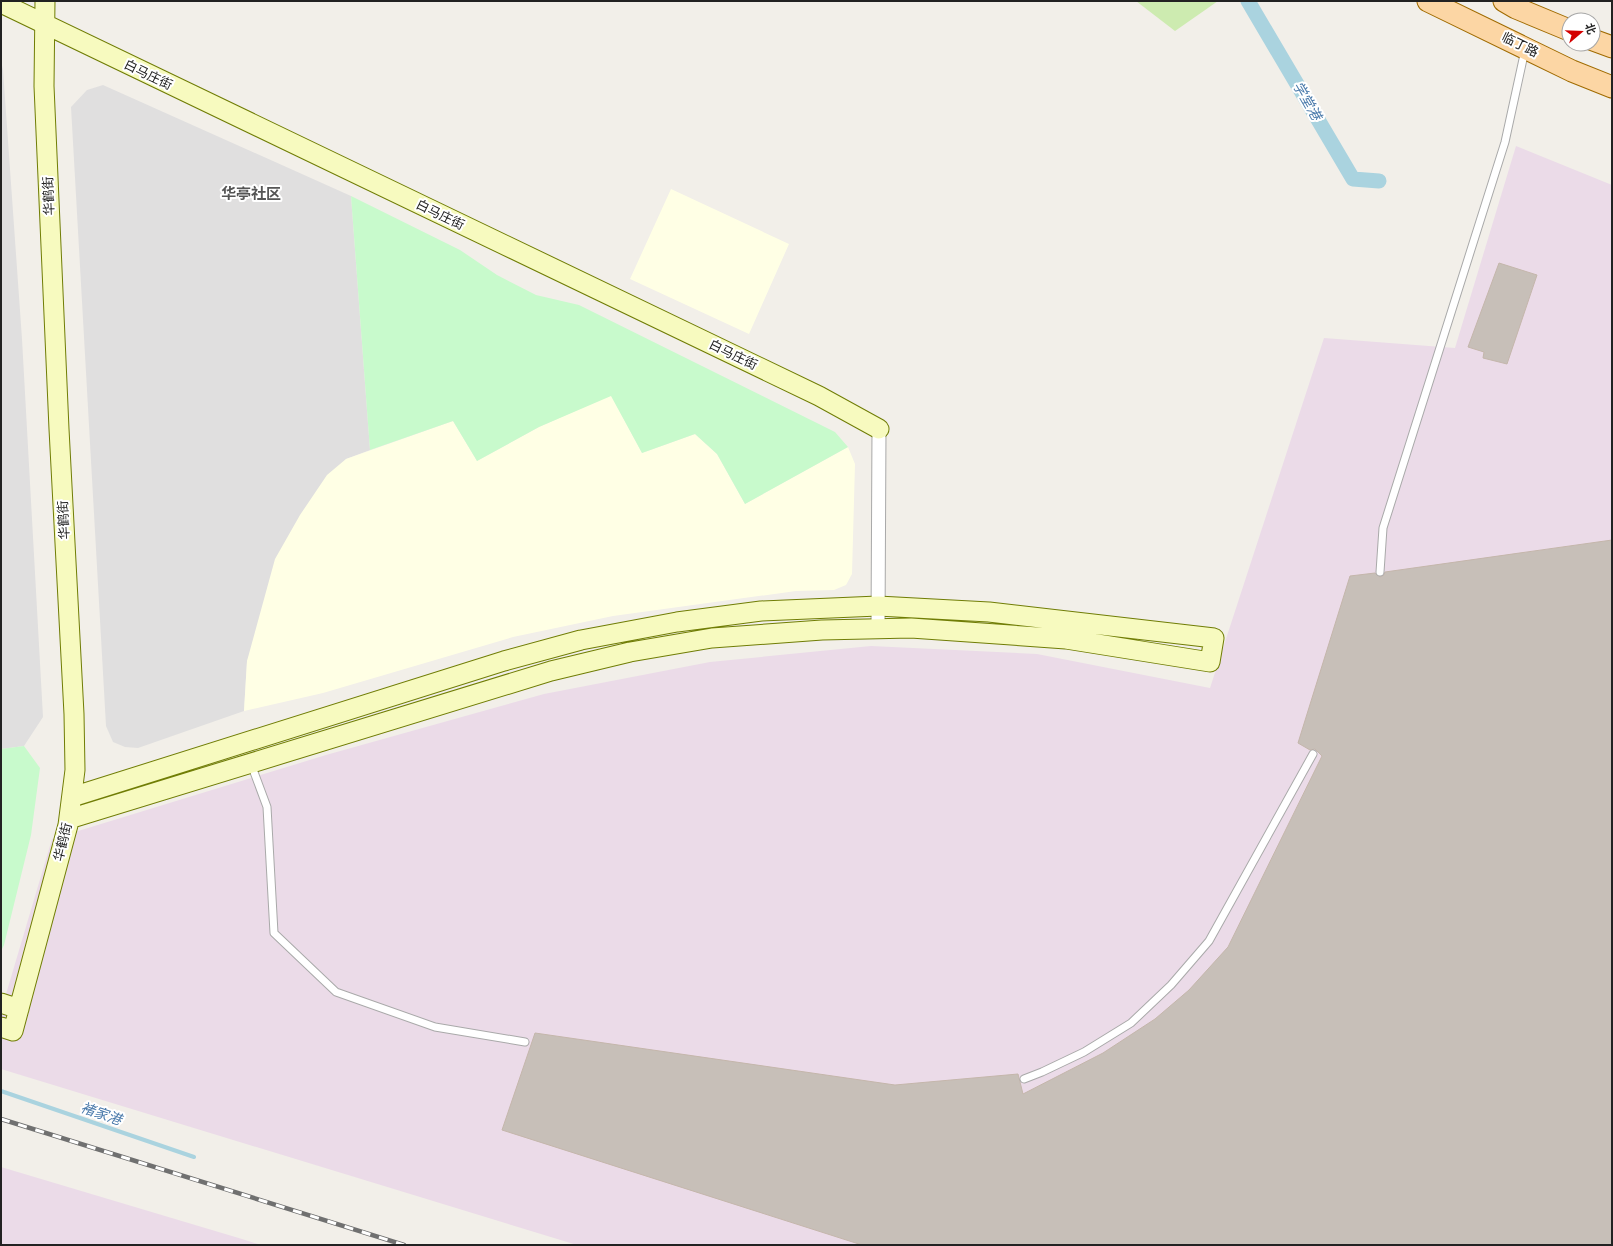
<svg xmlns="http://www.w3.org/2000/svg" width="1613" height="1246" font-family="'Sofia Sans Condensed','Noto Sans SC',sans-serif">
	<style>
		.residential { fill: #e0dfdf }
		.industrial { fill: #ebdbe8 }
		.education { fill: #ffffe5 }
		.grass { fill: #cdebb0 }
		.park { fill: #c8facc }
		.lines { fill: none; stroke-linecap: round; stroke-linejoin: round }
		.stream { stroke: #aad3df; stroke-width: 4 }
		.canal { stroke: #aad3df; stroke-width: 15 }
		.building { fill: #c7bfb8; stroke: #c4b6ab }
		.lane-casing { stroke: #a9a9a9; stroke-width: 9 }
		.street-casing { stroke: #a9a9a9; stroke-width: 15 }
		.secondary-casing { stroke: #707d05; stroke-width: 21 }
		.primary-casing { stroke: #a06b00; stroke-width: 23 }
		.lane { stroke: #fff; stroke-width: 7 }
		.street { stroke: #fff; stroke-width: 13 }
		.secondary { stroke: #f7fabf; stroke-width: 19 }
		.primary { stroke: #fcd6a4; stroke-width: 21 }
		.rail-casing { stroke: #707070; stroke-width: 4.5 }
		.rail { stroke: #fff; stroke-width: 3; stroke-dasharray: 9; stroke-linecap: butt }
		.labels { text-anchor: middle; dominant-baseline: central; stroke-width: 4; stroke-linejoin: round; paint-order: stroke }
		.street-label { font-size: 13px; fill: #222; stroke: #fff }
		.water-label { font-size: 14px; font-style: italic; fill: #4a7aab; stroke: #fff }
		.quarter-label { font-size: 15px; font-weight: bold; fill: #555; stroke: #fff }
	</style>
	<rect width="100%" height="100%" fill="#f2efe9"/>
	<!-- residential -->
	<path class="residential" d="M1 61 3 70 22 339 43 717 24 746 1 749Z
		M103 85 351 196 370 450 346 459 247 661 244 711 138 748 125 747 113 742 106 726 71 107 87 90Z"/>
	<!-- industrial -->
	<path class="industrial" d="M1516 146 1612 185V1245H577L1 1069V1011L52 839 326 755 544 694 710 662 871 646 1037 654 1210 688 1324 338 1455 348Z
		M1 1167 242 1239 261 1245H1Z"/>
	<!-- education -->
	<path class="education" d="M671 189 789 244 749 334 630 279Z
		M611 395 642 453 695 434 717 454 745 504 848 447 855 464 852 574 846 585 834 590 796 591 613 616 513 637 323 693 244 711 247 661 275 559 300 515 327 475 346 459 453 421 477 461 539 427Z"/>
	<!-- grass -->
	<path class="grass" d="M1136 1H1218L1175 31Z"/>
	<!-- park -->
	<path class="park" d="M351 196 460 250 497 275 536 295 579 305 835 432 848 447 745 504 717 454 695 434 642 453 611 396 539 427 477 461 453 421 370 450Z
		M24 746 40 768 31 835 4 945 1 951V749Z"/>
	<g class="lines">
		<!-- stream -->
		<path class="stream" d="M1 1091 194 1157"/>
		<!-- canal -->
		<path class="canal" d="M1248 1 1353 179 1379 181"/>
	</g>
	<!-- building -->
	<path class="building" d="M1499 263 1537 275 1507 364 1483 358 1484 352 1468 347Z
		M1612 540V1245H862L502 1130 535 1033 895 1085 1018 1074 1023 1094 1103 1053 1155 1019 1189 990 1228 947 1322 756 1315 749 1310 750 1298 743 1350 576 1375 573 1380 577 1384 575 1385 572Z"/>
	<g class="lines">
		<!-- lane casing -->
		<g class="lane-casing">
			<path id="lane" d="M1380 572 1383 528 1505 142 1525 50
				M251 764 267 807 274 933 336 992 435 1027 525 1042
				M1024 1079 1042 1072 1084 1052 1131 1023 1171 985 1209 941 1313 754"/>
		</g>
		<!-- street casing -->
		<g class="street-casing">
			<path id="street" d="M878 628 879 429"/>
		</g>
		<!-- secondary casing -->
		<g class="secondary-casing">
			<path id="secondary" d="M1 3 819 396 879 429
				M69 819 551 671 630 652 712 638 822 630 911 628 1066 639 1210 662 1214 638 989 612 878 606 761 611 677 622 581 640 504 661 72 797
				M1 1003 19 1009
				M1 1027 13 1031 68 825 75 770 74 714 59 429 44 86 45 1"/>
		</g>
		<!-- primary casing -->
		<g class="primary-casing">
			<path id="primary" d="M1428 1 1572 71 1612 87
				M1504 1 1516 8 1569 30
				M1593 40 1612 47"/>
		</g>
		<!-- lane -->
		<use href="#lane" class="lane"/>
		<!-- street -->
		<use href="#street" class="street"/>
		<!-- secondary -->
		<use href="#secondary" class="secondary"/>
		<!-- primary -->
		<use href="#primary" class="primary"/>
		<!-- rail casing -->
		<g class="rail-casing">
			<path id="rail" d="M1 1119 404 1245"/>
		</g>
		<!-- rail -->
		<use href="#rail" class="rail"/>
	</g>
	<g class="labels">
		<!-- street labels -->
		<g class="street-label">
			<text transform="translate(1520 45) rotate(26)">临丁路</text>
			<text transform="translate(148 75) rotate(26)">白马庄街</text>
			<text transform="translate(49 196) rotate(-92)">华鹤街</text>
			<text transform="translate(440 215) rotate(26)">白马庄街</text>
			<text transform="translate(733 355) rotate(26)">白马庄街</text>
			<text transform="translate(64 520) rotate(-93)">华鹤街</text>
			<text transform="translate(63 842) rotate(-76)">华鹤街</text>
		</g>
		<!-- water labels -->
		<g class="water-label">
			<text transform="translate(1307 101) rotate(60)">学堂港</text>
			<text transform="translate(101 1114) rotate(19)">褚家港</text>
		</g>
		<!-- quarter labels -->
		<g class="quarter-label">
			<text x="251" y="194">华亭社区</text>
		</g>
	</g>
	<!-- border -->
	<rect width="1613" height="1246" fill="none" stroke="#222222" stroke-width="4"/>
	<!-- north arrow -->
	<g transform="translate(1581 32) rotate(71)"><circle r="19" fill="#ffffff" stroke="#a7a7a7"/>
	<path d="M0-3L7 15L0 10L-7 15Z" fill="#d40000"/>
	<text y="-6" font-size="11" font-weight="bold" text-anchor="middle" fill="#222222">北</text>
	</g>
</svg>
